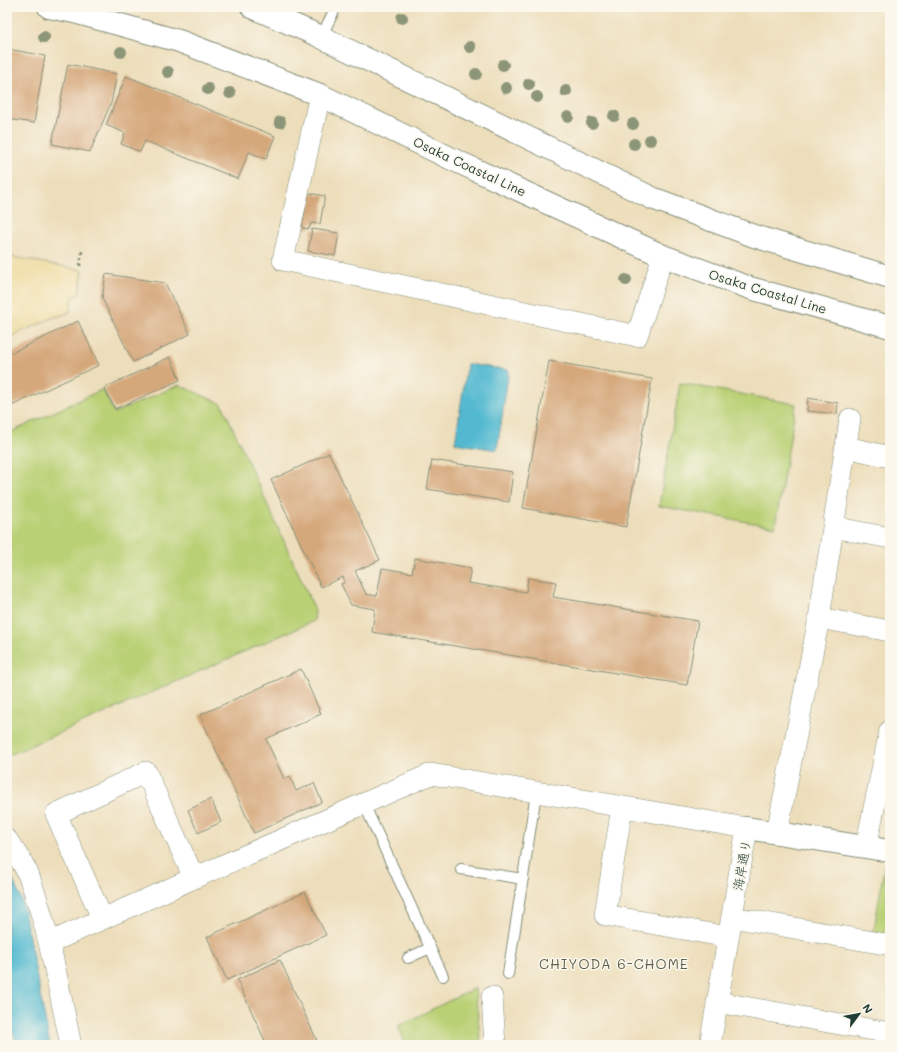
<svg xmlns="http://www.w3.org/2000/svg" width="897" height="1052" font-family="Mali,'Klee One',sans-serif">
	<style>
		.green { fill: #b9d074; stroke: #6c8654 }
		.sand { fill: #eeda9e; stroke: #868c69 }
		.water { fill: #52b9d0; stroke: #387b82 }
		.building { fill: #d5a87b }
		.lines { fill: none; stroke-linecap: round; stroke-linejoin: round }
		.lane-casing { stroke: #868e78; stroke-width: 12 }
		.street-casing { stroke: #868e78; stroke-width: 22 }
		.secondary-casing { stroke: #868e78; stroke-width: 24 }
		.primary-casing { stroke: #868e78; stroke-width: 24 }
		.path { stroke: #868e78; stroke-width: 2.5; stroke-dasharray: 3 3; stroke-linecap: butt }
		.lane { stroke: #fff; stroke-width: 10 }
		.street { stroke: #fff; stroke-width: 21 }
		.secondary { stroke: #fff; stroke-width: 22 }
		.primary { stroke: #fff; stroke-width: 22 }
		.tree { fill: #8d9578 }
		.labels { text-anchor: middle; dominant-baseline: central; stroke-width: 3; stroke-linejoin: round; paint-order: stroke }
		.street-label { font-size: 13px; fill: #1f3d34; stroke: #fbf7ec }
		.neighbourhood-label { font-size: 14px; letter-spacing: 1px; fill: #5f624d; stroke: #fbf7ec }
	</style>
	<rect width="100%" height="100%" fill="#fbf7ec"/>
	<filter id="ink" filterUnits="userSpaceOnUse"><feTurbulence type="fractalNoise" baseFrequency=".025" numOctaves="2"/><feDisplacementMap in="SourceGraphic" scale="8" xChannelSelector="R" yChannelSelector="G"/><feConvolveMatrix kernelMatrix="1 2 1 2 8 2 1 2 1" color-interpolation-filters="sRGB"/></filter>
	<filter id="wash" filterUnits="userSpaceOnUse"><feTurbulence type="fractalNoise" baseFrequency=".012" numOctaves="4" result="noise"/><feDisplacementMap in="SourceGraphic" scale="16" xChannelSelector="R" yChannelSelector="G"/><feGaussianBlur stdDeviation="0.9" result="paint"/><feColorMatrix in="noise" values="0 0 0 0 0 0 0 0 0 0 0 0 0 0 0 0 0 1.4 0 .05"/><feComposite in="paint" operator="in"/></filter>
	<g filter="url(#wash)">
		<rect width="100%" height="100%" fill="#eddebb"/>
		<!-- green -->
		<path class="green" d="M680 383 796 404 775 527 659 506Z
			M179 385 222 404 315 610 314 621 7 756V434L103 389 114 413Z
			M885 862 890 863V939L873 936Z
			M475 988 481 1045H406L398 1026Z"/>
		<!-- sand -->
		<path class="sand" d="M7 256 83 270 79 295 73 297 70 312 58 317 57 316 7 338Z"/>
		<!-- water -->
		<path class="water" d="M467 364 509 370 497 450 455 443Z
			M7 867 22 901 50 1045H17L7 1015Z"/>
		<g id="blocks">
			<!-- building -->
			<path class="building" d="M8 49 45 56 34 123 7 119Z
				M68 64 117 74 111 103 90 152 52 144Z
				M126 76 275 136 266 159 249 152 238 179 145 141 140 152 121 144 125 133 106 125Z
				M308 193 325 196 320 224 311 223 309 229 302 228Z
				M312 229 339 233 335 256 308 251Z
				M106 274 165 283 190 334 133 362 102 298Z
				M78 321 99 365 7 408V355Z
				M170 357 180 380 115 409 104 388Z
				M549 361 652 379 626 527 523 508Z
				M808 398 838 403 837 414 807 411Z
				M329 453 380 560 355 571 366 594 377 596 382 568 412 573 415 558 471 568 468 583 526 592 528 578 556 582 553 597 698 621 687 685 372 632 375 609 351 605 341 584 345 582 343 577 321 587 271 480Z
				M432 460 513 472 509 502 427 489Z
				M301 669 321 714 266 739 284 779 290 776 296 791 314 783 322 802 254 833 200 715Z
				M211 799 221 822 198 833 188 810Z
				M305 892 326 935 227 980 207 937Z
				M280 960 319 1045H267L237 980Z"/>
		</g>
	</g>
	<g filter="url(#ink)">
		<use href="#blocks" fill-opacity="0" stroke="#868e78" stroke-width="1"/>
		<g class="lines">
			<!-- lane casing -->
			<g class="lane-casing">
				<path id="lane" d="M321 37 336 7
					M364 804 443 976
					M461 869 523 879
					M408 958 430 948
					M508 974 536 793"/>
			</g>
			<!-- street casing -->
			<g class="street-casing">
				<path id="street" d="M320 95 283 260 637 336 663 256
					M846 447 890 457
					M833 527 890 538
					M819 618 890 631
					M622 807 605 915 728 937
					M777 833 819 618 850 419
					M7 840C16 853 26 866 31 882 50 934 59 991 71 1045
					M866 847 890 731
					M732 917 890 945
					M102 918 56 814 146 772 194 878
					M49 943 194 878 431 774 747 828 710 1045
					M492 997 495 1045
					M717 1002 890 1033"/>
			</g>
			<!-- secondary casing -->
			<g class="secondary-casing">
				<path id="secondary" d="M747 828 890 851"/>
			</g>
			<!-- primary casing -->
			<g class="primary-casing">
				<path id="primary" d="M49 7 74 12 179 41 320 95 454 160 663 256 750 288 890 327
					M252 7 317 35 652 198 754 236 890 277"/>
			</g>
			<!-- path -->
			<path class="path" d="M80 266 82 251"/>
			<!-- lane -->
			<use href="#lane" class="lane"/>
			<!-- street -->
			<use href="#street" class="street"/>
			<!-- secondary -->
			<use href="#secondary" class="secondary"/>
			<!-- primary -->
			<use href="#primary" class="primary"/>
		</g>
		<!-- trees -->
		<g class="tree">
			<circle cx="402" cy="18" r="6"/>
			<circle cx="44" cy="37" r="6"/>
			<circle cx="470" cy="47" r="6"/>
			<circle cx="121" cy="52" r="6"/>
			<circle cx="503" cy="65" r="6"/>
			<circle cx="168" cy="72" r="6"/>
			<circle cx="476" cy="74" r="6"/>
			<circle cx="529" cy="84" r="6"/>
			<circle cx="506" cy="88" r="6"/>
			<circle cx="208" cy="89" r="6"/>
			<circle cx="566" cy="91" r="6"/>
			<circle cx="230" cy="93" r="6"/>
			<circle cx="537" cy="97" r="6"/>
			<circle cx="614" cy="116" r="6"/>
			<circle cx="568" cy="117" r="6"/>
			<circle cx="280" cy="122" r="6"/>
			<circle cx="592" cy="123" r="6"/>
			<circle cx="633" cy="124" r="6"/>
			<circle cx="650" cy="140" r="6"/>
			<circle cx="634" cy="144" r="6"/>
			<circle cx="626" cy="280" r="6"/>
		</g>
	</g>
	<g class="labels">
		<!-- street labels -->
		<g class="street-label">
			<text transform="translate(470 166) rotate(25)">Osaka Coastal Line</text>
			<text transform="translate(768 291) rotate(17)">Osaka Coastal Line</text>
			<text transform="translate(741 865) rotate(-80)">海岸通り</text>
		</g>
		<!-- neighbourhood labels -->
		<g class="neighbourhood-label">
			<text x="614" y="963">CHIYODA 6-CHOME</text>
		</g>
	</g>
	<!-- margin -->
	<rect width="897" height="1052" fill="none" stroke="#fbf7ec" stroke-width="24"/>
	<!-- north arrow -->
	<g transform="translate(859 1014) rotate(58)" stroke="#fbf7ec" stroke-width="3" paint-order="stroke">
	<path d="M0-3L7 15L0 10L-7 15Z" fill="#1f3d34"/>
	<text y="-6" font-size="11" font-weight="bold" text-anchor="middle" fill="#1f3d34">N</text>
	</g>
</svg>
